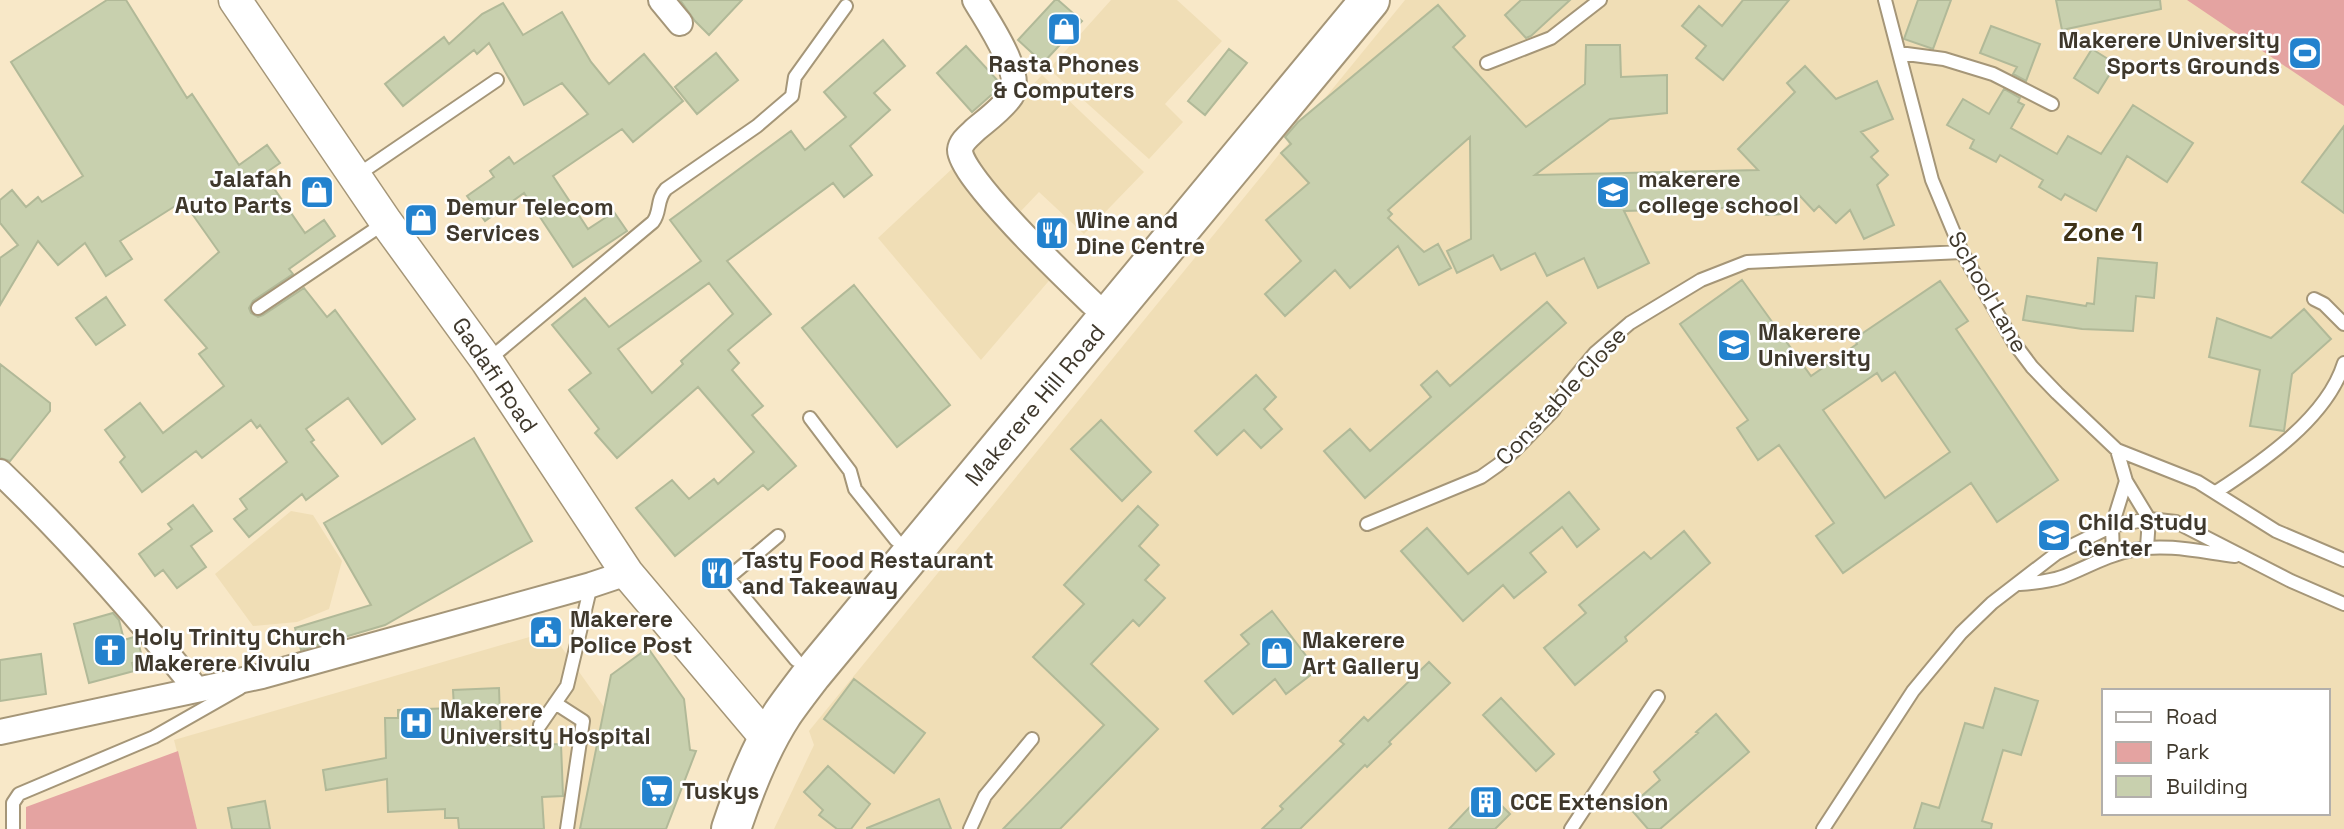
<svg xmlns="http://www.w3.org/2000/svg" width="2344" height="829" font-family="'Space Grotesk',sans-serif">
	<style>
		.built { fill: #f0deb6; fill-rule: evenodd }
		.green { fill: #e4a3a1 }
		.building { fill: #c8d0ae; stroke: #b1b998; stroke-width: 2; fill-rule: evenodd }
		.lines { fill: none; stroke-linecap: round; stroke-linejoin: round }
		.service-casing { stroke: #a59678; stroke-width: 16 }
		.minor-casing { stroke: #a59678; stroke-width: 28 }
		.tertiary-casing { stroke: #a59678; stroke-width: 35 }
		.primary-casing { stroke: #a59678; stroke-width: 42 }
		.service { stroke: #fff; stroke-width: 12 }
		.minor { stroke: #fff; stroke-width: 24 }
		.tertiary { stroke: #fff; stroke-width: 32 }
		.primary { stroke: #fff; stroke-width: 38 }
		.labels { text-anchor: middle; dominant-baseline: central; stroke-width: 5; stroke-linejoin: round; paint-order: stroke }
		.poi-label { font-size: 23px; font-weight: bold; fill: #3f382c; stroke: #fff; text-anchor: start }
		.street-label { font-size: 23px; fill: #3f382c; stroke: #fff }
		.quarter-label { font-size: 26px; font-weight: bold; fill: #3e3216; stroke: #fff }
	</style>
	<rect width="100%" height="100%" fill="#f8e8c8"/>
	<!-- built -->
	<path class="built" d="M1111 0H1177L1222 41 1165 104 1183 122 1149 159 1049 69Z
		M1405 0H2344V829H774L814 745 809 731ZM2104 691H2328V813H2104Z
		M1042 75 1144 172 1084 234 1039 192 1021 211 964 157Z
		M954 167 1053 276 981 360 878 238Z
		M291 511 313 515 342 561 329 609 297 622 253 626 215 574Z
		M550 631 604 707 580 829H197L174 740Z"/>
	<!-- green -->
	<path class="green" d="M2187 0H2344V106Z
		M178 751 197 829H26V807Z"/>
	<!-- building -->
	<path class="building" d="M107 0H126L187 98 192 94 239 165 267 145 280 163 264 174 305 233 324 220 335 236 289 269 293 274 253 301 249 308 251 313 258 317 263 315 304 288 327 317 335 310 415 419 382 444 348 398 306 429 314 440 311 442 338 476 306 500 302 494 249 537 234 519 247 509 240 499 287 462 260 425 257 428 251 420 202 458 196 451 142 492 120 462 125 457 105 430 140 403 163 433 224 386 199 354 207 348 165 300 219 252 183 201 120 241 132 259 106 276 85 243 58 265 38 241 0 305V258L18 245 0 223V200L12 190 26 207 38 197 42 202 83 176 11 62Z
		M680 0H742L709 35 695 21Z
		M1055 0H1058L1082 21 1043 63 1018 40Z
		M1521 0H1570L1531 36 1526 38 1505 15Z
		M1743 0H1789L1723 80 1696 58 1706 46 1682 26 1699 6 1722 26Z
		M1918 0H1951L1933 49 1904 39Z
		M2056 0H2160L2161 9 2062 30Z
		M503 3 523 35 562 12 591 62 609 84 644 54 683 101 633 142 622 129 553 176 588 229 614 212 627 231 573 267 524 193 485 221 467 196 494 177 490 171 509 157 514 164 588 114 562 83 524 105 489 43 477 54 474 50 403 106 385 84 444 37 449 44 482 14Z
		M1438 5 1465 36 1453 47 1526 127 1585 84 1586 45H1620L1621 77 1667 75V113L1610 119 1535 175 1758 170 1738 149 1795 92 1787 83 1805 66 1836 99 1877 81 1893 119 1861 132 1878 151 1871 157 1888 175 1877 185 1894 225 1864 239 1850 210 1836 223 1819 206 1814 211 1800 196 1782 214 1766 215 1759 207 1624 211 1649 263 1598 288 1584 258 1547 276 1535 253 1501 270 1493 255 1457 273 1447 251 1471 239 1470 137 1388 210 1392 214 1388 218 1424 252 1438 244 1451 268 1419 285 1398 246 1350 288 1335 270 1285 316 1265 294 1301 261 1266 220 1309 183 1281 153 1291 144 1285 137 1298 122Z
		M1991 26 2040 44 2026 81 2013 74 2017 67 1980 53Z
		M883 40 905 66 874 93 890 110 850 146 872 175 844 197 833 183 727 261 771 314 728 350 739 363 732 370 763 406 752 415 796 466 768 490 763 485 675 556 636 508 672 480 689 499 714 479 718 484 754 452 698 387 617 458 595 433 599 429 569 390 591 373 552 325 585 298 609 327 701 261 670 220 791 131 805 150 846 117 824 92ZM709 283 733 314 681 361 683 364 652 393 618 349Z
		M966 46 999 82 997 90 972 112 937 73Z
		M1229 49 1247 63 1205 115 1188 101Z
		M2092 49 2116 64 2098 93 2074 78Z
		M716 53 738 80 697 114 675 87Z
		M2004 89 2020 98 2018 102 2024 105 2011 128 2057 154 2068 136 2101 154 2133 105 2193 143 2167 182 2127 156 2096 211 2065 194 2061 200 2039 187 2043 180 2000 155 1996 162 1970 148 1974 140 1947 125 1963 99 1989 114Z
		M2344 126V213L2302 182Z
		M2098 258 2157 263 2154 298 2136 296 2133 331 2082 329 2023 320 2027 296 2086 306 2087 303 2094 304Z
		M1742 280 1811 376 1857 344 1854 339 1940 281 1968 321 1956 329 2058 480 1997 522 1971 483 1843 573 1816 536 1834 523 1779 445 1758 460 1737 428 1748 420 1680 324ZM1895 372 1950 452 1885 498 1823 410 1877 373 1882 381Z
		M854 285 950 405 897 447 802 328Z
		M106 297 125 325 96 345 76 318Z
		M1547 302 1566 323 1365 498 1324 451 1350 429 1370 451 1431 397 1421 385 1437 371 1450 386Z
		M2304 309 2331 339 2292 374 2284 431 2250 426 2260 370 2209 357 2217 318 2271 338Z
		M0 364 50 403V411L10 461 0 458Z
		M1256 375 1276 397 1264 409 1282 429 1261 448 1244 430 1217 455 1195 431Z
		M1101 420 1151 472 1122 501 1071 449Z
		M474 438 532 541 385 625 301 650 295 628 371 605 324 523Z
		M1569 492 1599 529 1577 547 1562 527 1530 553 1546 572 1514 598 1503 585 1463 621 1401 551 1427 528 1468 574Z
		M193 505 212 531 191 546 206 567 177 588 163 570 155 576 139 554 172 529 168 524Z
		M1138 506 1158 525 1139 546 1159 565 1145 580 1165 598 1139 626 1133 620 1091 664 1158 729 1060 829H1003L1104 725 1033 657 1084 604 1064 585Z
		M1684 531 1710 563 1625 637 1627 641 1575 685 1544 648 1586 613 1579 605 1644 552 1651 559Z
		M1272 611 1317 670 1286 694 1275 679 1233 714 1205 681 1249 644 1241 635Z
		M113 613 119 620 124 640 134 637 138 642 143 660 132 663 134 671 89 683 74 624Z
		M648 648 684 699 690 750 696 751 666 829H580L611 675Z
		M41 654 46 694 0 701V660Z
		M1429 662 1450 683 1389 742 1391 744 1367 767 1365 765 1300 829H1262L1283 809 1280 806 1344 744 1340 741 1364 717 1368 721Z
		M854 679 925 733 894 773 824 719Z
		M499 688 501 746 561 744 563 796 542 797 544 829H459L458 818H445V809L388 812 387 779 326 790 323 770 386 758 385 718H398V710L454 708 453 690Z
		M1995 688 2038 701 2021 755 2003 750 1982 821 1992 824 1991 829H1914L1922 803 1939 808 1965 723 1983 728Z
		M1501 698 1554 754 1536 771 1483 715Z
		M1716 714 1749 752 1660 829H1648L1629 807 1660 780 1654 772 1698 733 1696 732Z
		M828 766 870 804 851 829H837L819 815 823 810 804 792Z
		M1486 790 1510 814 1495 829H1449Z
		M939 799 951 829H867V828Z
		M265 801 270 829H232L228 808Z"/>
	<g class="lines">
		<!-- service casing -->
		<g class="service-casing">
			<path id="service" d="M1885 0 1932 180 1962 252 2014 343 2032 367 2057 393 2117 450 2126 481 2149 519 2147 547
				M1899 53 1944 59 1993 74 2052 104
				M1487 63 1551 38 1600 0
				M356 176 497 80
				M2314 299 2324 304 2344 324
				M258 308 386 222
				M487 361 653 222C661 212 656 200 666 189L757 126 792 96 795 77 846 6
				M810 418 850 471 855 489 896 540
				M2117 450 2198 482 2276 531 2344 560
				M2216 492C2262 462 2327 418 2344 363
				M1367 524 1481 477 1498 465 1515 450 1553 411 1570 383 1595 353 1630 323 1701 280 1747 262 1962 252
				M778 536 728 578 796 660
				M2113 555 2112 526 2126 481
				M2019 584C2033 583 2048 582 2062 577 2086 568 2106 555 2133 550 2166 543 2202 552 2235 556
				M555 703 583 721 567 829
				M540 725 567 686 591 585
				M13 829V803L19 794 154 737 240 688
				M970 829 985 796 1032 739
				M1571 829 1658 697
				M1823 829 1913 691 1961 633 1992 603 2057 553 2112 526 2149 519 2176 522 2291 581 2344 604"/>
		</g>
		<!-- minor casing -->
		<g class="minor-casing">
			<path id="minor" d="M661 0 680 23
				M975 0C987 21 1025 74 1011 96 1002 109 988 119 976 129 970 135 961 141 960 150 960 177 1068 280 1092 303
				M0 472C71 540 135 613 197 690
				M0 732 262 676 591 585 627 573"/>
		</g>
		<!-- tertiary casing -->
		<g class="tertiary-casing">
			<path id="tertiary" d="M235 0 386 222 487 361 627 573 768 740"/>
		</g>
		<!-- primary casing -->
		<g class="primary-casing">
			<path id="primary" d="M731 829C744 790 760 748 783 713 792 700 802 687 812 674L1370 0"/>
		</g>
		<!-- service -->
		<use href="#service" class="service"/>
		<!-- minor -->
		<use href="#minor" class="minor"/>
		<!-- tertiary -->
		<use href="#tertiary" class="tertiary"/>
		<!-- primary -->
		<use href="#primary" class="primary"/>
	</g>
	<!-- icons -->
	<defs>
		<g id="shop-square" transform="scale(1.75)"><rect x="-9" y="-9" width="18" height="18" rx="4" fill="#2382ce" stroke="#fff"/><path d="M-5-2.5h2.3a2.7 3.5 0 0 1 5.4 0H5L5.5 6h-11ZM-1.5-2.5h3a1.5 2.3 0 0 0-3 0Z" fill="#fff"/></g>
		<g id="stadium-square" transform="scale(1.75)"><rect x="-9" y="-9" width="18" height="18" rx="4" fill="#2382ce" stroke="#fff"/><path d="M0-5a6.5 5 0 1 0 0 10a6.5 5 0 1 0 0-10ZM-3.5-1.8h7v3.6h-7Z" fill="#fff"/></g>
		<g id="school-square" transform="scale(1.75)"><rect x="-9" y="-9" width="18" height="18" rx="4" fill="#2382ce" stroke="#fff"/><path d="M0-5L7-2L0 1L-7-2ZM-4 1L0 2.5L4 1V4Q0 6-4 4Z" fill="#fff"/></g>
		<g id="restaurant-square" transform="scale(1.75)"><rect x="-9" y="-9" width="18" height="18" rx="4" fill="#2382ce" stroke="#fff"/><path d="M-5-6h1v4h1v-4h1v4h1v-4h1v5L-1.5 .5V6h-2V.5L-5-1ZM5-6V6H3V1.5H1.5Q1.5-4 5-6Z" fill="#fff"/></g>
		<g id="university-square" transform="scale(1.75)"><rect x="-9" y="-9" width="18" height="18" rx="4" fill="#2382ce" stroke="#fff"/><path d="M0-5L7-2L0 1L-7-2ZM-4 1L0 2.5L4 1V4Q0 6-4 4Z" fill="#fff"/></g>
		<g id="civic-square" transform="scale(1.75)"><rect x="-9" y="-9" width="18" height="18" rx="4" fill="#2382ce" stroke="#fff"/><path d="M-.6-6.5H3V-4.5H.6V-3L4-1V1h2V6H-6V1h2V-1L-.6-3ZM-1.2 2.5V6h2.4V2.5Z" fill="#fff"/></g>
		<g id="church-square" transform="scale(1.75)"><rect x="-9" y="-9" width="18" height="18" rx="4" fill="#2382ce" stroke="#fff"/><path d="M-1.2-6h2.4v3.5h3.3v2.4h-3.3V6h-2.4V-.1h-3.3v-2.4h3.3Z" fill="#fff"/></g>
		<g id="hospital-square" transform="scale(1.75)"><rect x="-9" y="-9" width="18" height="18" rx="4" fill="#2382ce" stroke="#fff"/><path d="M-5-5h3v3.5h4V-5h3V5h-3V1.5h-4V5h-3Z" fill="#fff"/></g>
		<g id="supermarket-square" transform="scale(1.75)"><rect x="-9" y="-9" width="18" height="18" rx="4" fill="#2382ce" stroke="#fff"/><path d="M-6-5.5h2.5l.6 2H6L4.5 2H-2.5L-4.4-4H-6ZM-1.5 3.2a1.3 1.3 0 1 0 .1 0ZM3 3.2a1.3 1.3 0 1 0 .1 0Z" fill="#fff"/></g>
		<g id="building-square" transform="scale(1.75)"><rect x="-9" y="-9" width="18" height="18" rx="4" fill="#2382ce" stroke="#fff"/><path d="M-4-6H4V6H1V3H-1V6H-4ZM-2.5-4.3h1.7v1.8h-1.7ZM.8-4.3h1.7v1.8H.8ZM-2.5-1h1.7V.8h-1.7ZM.8-1h1.7V.8H.8Z" fill="#fff"/></g>
	</defs>
	<g fill-rule="evenodd">
		<use href="#shop-square" x="1064" y="29"/>
		<use href="#stadium-square" x="2305" y="53"/>
		<use href="#shop-square" x="317" y="192"/>
		<use href="#school-square" x="1613" y="192"/>
		<use href="#shop-square" x="421" y="220"/>
		<use href="#restaurant-square" x="1052" y="233"/>
		<use href="#university-square" x="1734" y="345"/>
		<use href="#school-square" x="2054" y="535"/>
		<use href="#restaurant-square" x="717" y="573"/>
		<use href="#civic-square" x="546" y="632"/>
		<use href="#church-square" x="110" y="650"/>
		<use href="#shop-square" x="1277" y="653"/>
		<use href="#hospital-square" x="416" y="723"/>
		<use href="#supermarket-square" x="657" y="791"/>
		<use href="#building-square" x="1486" y="802"/>
	</g>
	<g class="labels">
		<!-- poi labels -->
		<g class="poi-label">
			<text x="2280" y="40" text-anchor="end">Makerere University<tspan x="2280" dy="26">Sports Grounds</tspan></text>
			<text x="1064" y="64" text-anchor="middle">Rasta Phones<tspan x="1064" dy="26">&amp; Computers</tspan></text>
			<text x="292" y="179" text-anchor="end">Jalafah<tspan x="292" dy="26">Auto Parts</tspan></text>
			<text x="1638" y="179">makerere<tspan x="1638" dy="26">college school</tspan></text>
			<text x="446" y="207">Demur Telecom<tspan x="446" dy="26">Services</tspan></text>
			<text x="1076" y="220">Wine and<tspan x="1076" dy="26">Dine Centre</tspan></text>
			<text x="1758" y="332">Makerere<tspan x="1758" dy="26">University</tspan></text>
			<text x="2078" y="522">Child Study<tspan x="2078" dy="26">Center</tspan></text>
			<text x="742" y="560">Tasty Food Restaurant<tspan x="742" dy="26">and Takeaway</tspan></text>
			<text x="570" y="619">Makerere<tspan x="570" dy="26">Police Post</tspan></text>
			<text x="134" y="637">Holy Trinity Church<tspan x="134" dy="26">Makerere Kivulu</tspan></text>
			<text x="1302" y="640">Makerere<tspan x="1302" dy="26">Art Gallery</tspan></text>
			<text x="440" y="710">Makerere<tspan x="440" dy="26">University Hospital</tspan></text>
			<text x="682" y="791">Tuskys</text>
			<text x="1510" y="802">CCE Extension</text>
		</g>
		<!-- street labels -->
		<g class="street-label">
			<text transform="translate(1988 292) rotate(60)">School Lane</text>
			<text transform="translate(495 375) rotate(56)">Gadafi Road</text>
			<text transform="translate(1561 396) rotate(-47)">Constable Close</text>
			<text transform="translate(1035 405) rotate(-50)">Makerere Hill Road</text>
		</g>
		<!-- quarter labels -->
		<g class="quarter-label">
			<text x="2103" y="232">Zone 1</text>
		</g>
	</g>
	<!-- legend -->
	<rect x="2102" y="689" width="228" height="126" fill="#ffffff" stroke="#b2afab" stroke-width="2"/>
	<rect x="2116" y="712" width="35" height="10" fill="#ffffff" stroke="#b2afab" stroke-width="2"/>
	<text x="2166" y="724" font-size="21" fill="#3f382c">Road</text>
	<rect x="2116" y="742" width="35" height="21" fill="#e4a3a1" stroke="#b2afab" stroke-width="2"/>
	<text x="2166" y="759" font-size="21" fill="#3f382c">Park</text>
	<rect x="2116" y="776" width="35" height="21" fill="#c8d0ae" stroke="#b2afab" stroke-width="2"/>
	<text x="2166" y="794" font-size="21" fill="#3f382c">Building</text>
</svg>
